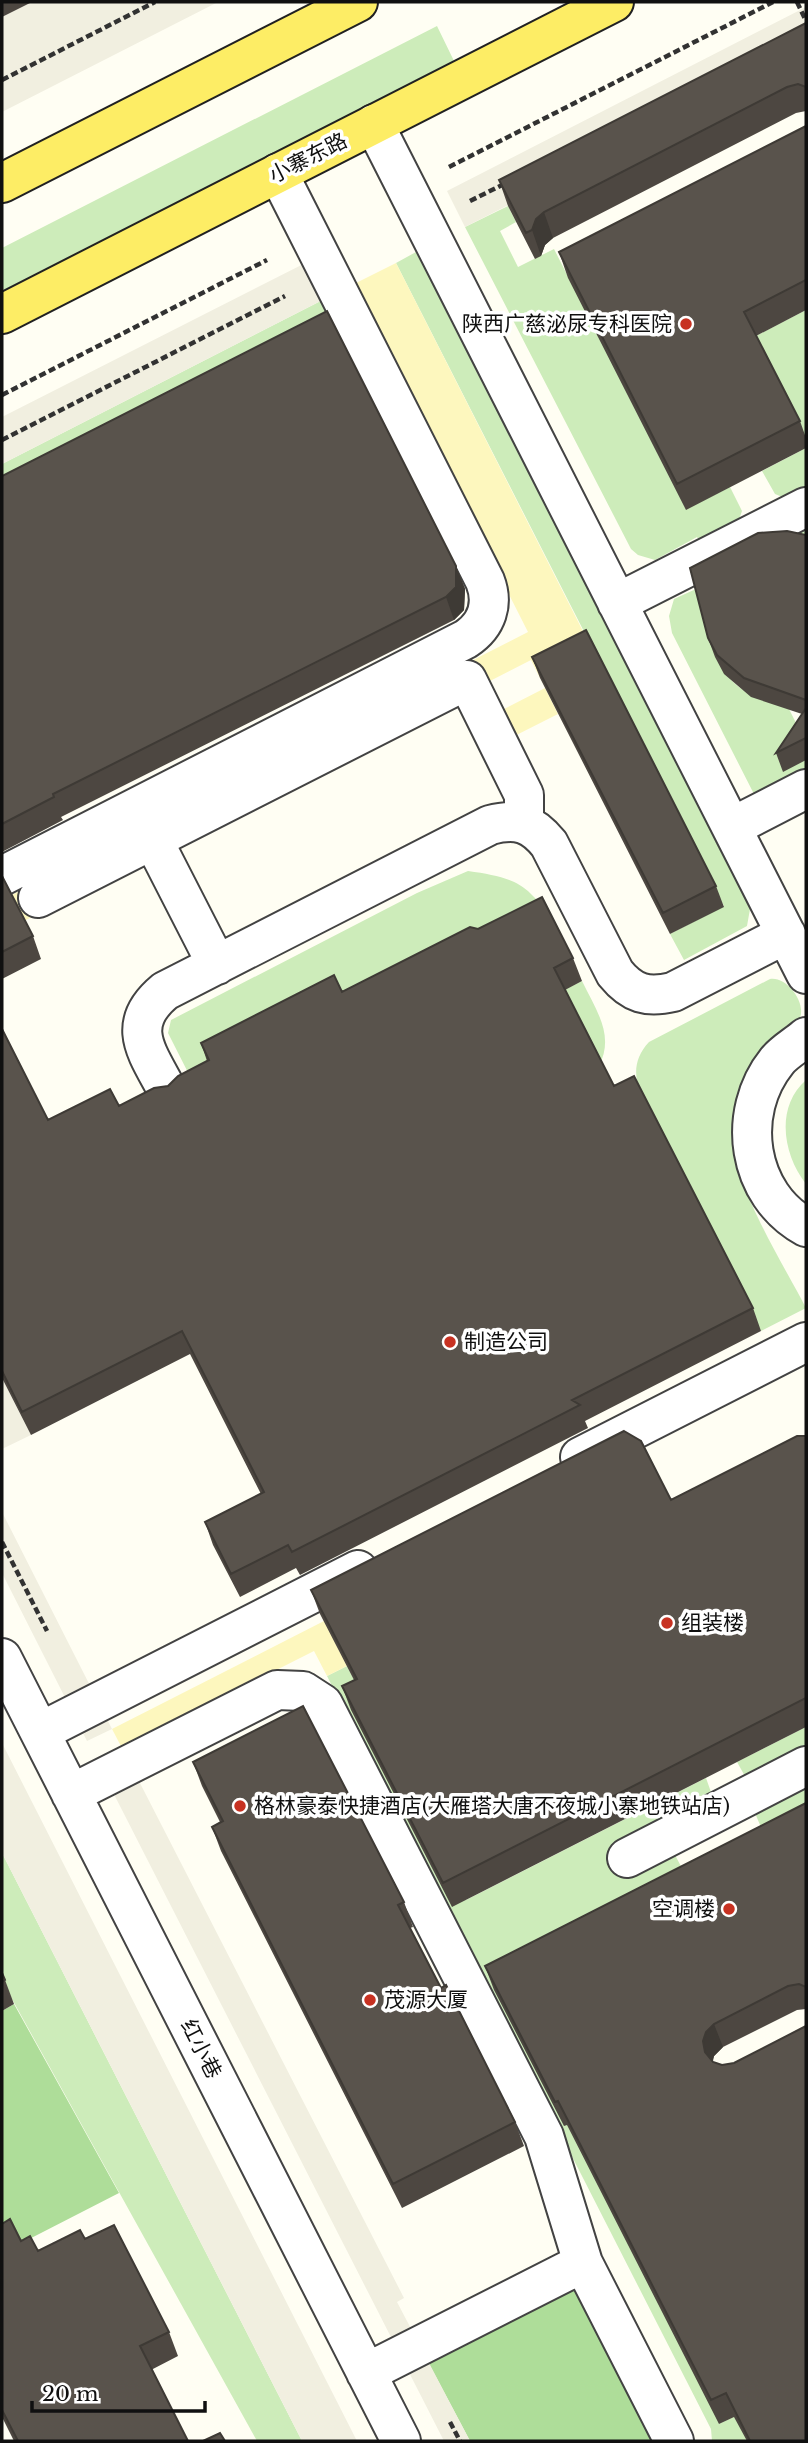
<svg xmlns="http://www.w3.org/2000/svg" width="808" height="2443" font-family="'Libre Baskerville','Noto Sans SC',serif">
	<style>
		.green { fill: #cdecba }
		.forest { fill: #aedd99 }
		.sand { fill: #fdf7be }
		.plaza { fill: #f1efe0 }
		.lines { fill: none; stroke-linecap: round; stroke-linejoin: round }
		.minor-casing { stroke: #434343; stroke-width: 42 }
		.major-casing { stroke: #212121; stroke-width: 42 }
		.path { stroke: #323232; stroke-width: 4.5; stroke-dasharray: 7 3.5; stroke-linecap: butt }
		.minor { stroke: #fff; stroke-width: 38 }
		.major { stroke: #fded65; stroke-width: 38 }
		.wall { fill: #4d4741 }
		.shaded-wall { fill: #3e3a35 }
		.building { fill: #59534c; stroke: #3e3a35; stroke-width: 2 }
		.poi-dot { fill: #c73121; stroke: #fff; stroke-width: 2.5 }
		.labels { text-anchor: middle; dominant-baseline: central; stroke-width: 7; stroke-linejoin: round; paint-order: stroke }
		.street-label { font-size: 21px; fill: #101010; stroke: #fff }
		.poi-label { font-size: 21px; fill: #101010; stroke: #fff; text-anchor: start }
	</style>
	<rect width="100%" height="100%" fill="#fffef3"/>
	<!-- green -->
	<path class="green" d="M437 26 454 61 2 291V248Z
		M508 206 516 222 500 231 518 267 554 249 686 509 730 487 742 511 738 522 700 542 697 537 655 560 638 555 631 549 465 227Z
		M416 252 750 909 747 926 684 960 670 934 724 906 396 263Z
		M352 285 368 317 2 504V464Z
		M806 310V441L754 337Z
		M806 448V488L785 498 775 494 762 471Z
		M806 526V553L710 640C721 680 746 700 787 705L806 743V770L755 796 672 633 669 616 674 599 718 579Z
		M468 871C510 877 529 882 550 920L207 1110 168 1033 171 1020 417 893Z
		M770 979C787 976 808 1004 799 1020 792 1031 775 1037 767 1048 760 1058 735 1116 734 1127 727 1177 783 1263 806 1308L761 1331 643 1099C633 1078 633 1059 649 1042Z
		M582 981C596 1010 615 1035 599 1066L554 995Z
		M806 1080V1184C783 1155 775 1107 806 1080Z
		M347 1666 466 1900 706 1778 712 1795 675 1855 693 1889 719 2424 806 2380V2441H712L711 2429 327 1676Z
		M806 1727V1754L746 1778 737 1762Z
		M806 1780V1831L770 1849 755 1813Z
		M2 1853 302 2441H257L2 1981Z"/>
	<!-- forest -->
	<path class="forest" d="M14 2004 119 2193 2 2253V2011Z
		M577 2283 657 2441H470L427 2360Z"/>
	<!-- sand -->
	<path class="sand" d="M396 263 593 651 540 678 531 660 488 682 502 710 545 688 558 714 489 749 462 697 22 922 2 900 528 632 352 285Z
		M324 1621 347 1666 327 1676 314 1651 122 1748 112 1729Z"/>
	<!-- plaza -->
	<path class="plaza" d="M32 2H218L2 112V17Z
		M806 7V54L465 227 447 191Z
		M333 249 352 285 2 464V417Z
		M2 1378 31 1435 2 1449Z
		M2 1512 112 1729 87 1741 2 1573Z
		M2 1743 357 2441H302L2 1853Z
		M122 1748 404 2298 397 2302 470 2441H444L97 1761Z"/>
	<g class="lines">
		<!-- minor casing -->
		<g class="minor-casing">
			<path id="minor" d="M374 124 806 974
				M617 603 806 507
				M732 827 806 789
				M153 840 217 965
				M2 876 466 639C487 625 494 604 485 581L278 173
				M38 898 467 680 524 795V822
				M806 1037C797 1045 784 1052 777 1061 735 1113 747 1195 806 1227
				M167 1090C147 1052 124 1025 165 991L490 825C517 818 532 823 549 844L615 973C632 994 647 998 673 992L786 934
				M580 1457 806 1342
				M2 1658 401 2441
				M40 1732 358 1570
				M71 1794 277 1690 303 1691 323 1704 544 2136 583 2263 674 2441
				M627 1858 806 1766
				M366 2373 583 2263"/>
		</g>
		<!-- major casing -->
		<g class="major-casing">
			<path id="major" d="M2 183 358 2
				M2 314 614 2"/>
		</g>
		<!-- path -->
		<path class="path" d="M797 2 806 21
			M2 80 155 2
			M449 167 773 2
			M470 201 506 183
			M2 395 267 260
			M2 440 285 296
			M2 1542 47 1631
			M450 2422 460 2441"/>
		<!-- minor -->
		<use href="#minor" class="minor"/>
		<!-- major -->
		<use href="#major" class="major"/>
	</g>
	<!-- wall -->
	<path class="wall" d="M2 2H32L2 17Z
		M806 23V111L796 113 553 238 545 245 541 256 535 259 508 206 499 180Z
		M806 126V310L756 336 800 421 806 438V448L686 510 568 278 559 252Z
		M2 476 456 566 465 589 464 610 454 620 61 817 63 820 2 852Z
		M806 535V760L783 772 776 753 802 714 751 697 724 674 715 657 708 638Z
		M532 657 716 886 724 907 670 934 540 678Z
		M2 876 33 936 41 959 2 979Z
		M573 958 582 981 565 990 614 1086 753 1308 761 1331 585 1421 588 1428 300 1575 296 1568 240 1597 213 1545 205 1522 261 1494 190 1354 31 1435 2 1378V1029L48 1120 119 1106 168 1086 207 1061 201 1043 342 992Z
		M806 1436V1727L452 1907 351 1710 342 1686 354 1680 320 1614 311 1590 671 1500Z
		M193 1762 404 1902 413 1927 410 1928 441 1988 515 2122 524 2146 402 2208 221 1851 212 1827 220 1822 202 1786Z
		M806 1803V2009L797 2010 723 2047 714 2056 713 2061 806 2441H747L734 2417 719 2424 567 2125 564 2126 494 1990 485 1966Z
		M2 1973 5 1980 14 2004 2 2011Z
		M2 2224 21 2241 38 2251 85 2239 169 2332 178 2356 151 2370 188 2441H14L2 2417Z"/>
	<!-- shaded-wall -->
	<path class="shaded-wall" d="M544 212 553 238 545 245 541 256 532 230 536 219Z
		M456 566 465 589 464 610 454 620 446 597Z
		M714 2024 723 2047 714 2056 711 2065 705 2052 703 2041 706 2032Z"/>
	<!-- building -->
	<path class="building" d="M806 23V87L798 84 787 87 544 212 536 219 532 230 526 233 499 180Z
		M806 126V280L744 312 800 421 677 484 559 252Z
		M327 311 456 566V587L446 597 53 794 54 797 2 824V476Z
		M787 531 806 535V700L744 678 717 655 708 638 690 568 758 533Z
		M586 630 716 886 663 913 532 657Z
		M806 708V738L776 753Z
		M2 876 33 936 2 952Z
		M542 897 573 958 554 968 614 1086 634 1076 753 1308 572 1400 580 1405 292 1552 288 1545 231 1574 205 1522 264 1492 182 1331 22 1412 2 1371V1029L48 1120 110 1089 119 1106 154 1088 168 1086 178 1076 209 1060 201 1043 334 975 342 992 470 927 478 929Z
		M624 1431 641 1441 671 1500 797 1436H806V1698L443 1883 342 1686 357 1679 311 1590Z
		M303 1706 404 1902 398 1905 441 1988 446 1985 515 2122 393 2184 212 1827 223 1821 193 1762Z
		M806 1803V1987L799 1984 788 1986 714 2024 706 2032 703 2041 705 2052 713 2062 722 2065 734 2063 806 2026V2441H750L726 2393 711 2400 558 2101 555 2102 485 1966Z
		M2 1973 5 1980 2 1982Z
		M10 2219 21 2241 30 2236 38 2251 80 2230 85 2239 114 2225 169 2332 140 2346 188 2441H18L2 2410V2224Z
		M220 2433 225 2441H203Z"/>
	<!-- markers -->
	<g class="poi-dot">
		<circle cx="686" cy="324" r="7"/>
		<circle cx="450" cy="1342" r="7"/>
		<circle cx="667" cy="1623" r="7"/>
		<circle cx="240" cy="1806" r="7"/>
		<circle cx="729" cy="1909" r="7"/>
		<circle cx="370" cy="2000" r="7"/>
	</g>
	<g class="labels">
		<!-- street labels -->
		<g class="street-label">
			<text transform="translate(308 158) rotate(-27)">小寨东路</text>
			<text transform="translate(201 2049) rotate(63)">红小巷</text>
		</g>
		<!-- poi labels -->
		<g class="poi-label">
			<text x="672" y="324" text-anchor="end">陕西广慈泌尿专科医院</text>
			<text x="464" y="1342">制造公司</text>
			<text x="681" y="1623">组装楼</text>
			<text x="254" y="1806">格林豪泰快捷酒店(大雁塔大唐不夜城小寨地铁站店)</text>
			<text x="715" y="1909" text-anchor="end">空调楼</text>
			<text x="384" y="2000">茂源大厦</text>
		</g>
	</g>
	<!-- border -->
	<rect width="808" height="2443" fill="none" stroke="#101010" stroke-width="7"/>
	<!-- scale -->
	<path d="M32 2401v10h173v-10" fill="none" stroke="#101010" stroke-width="3.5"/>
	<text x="42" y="2401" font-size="21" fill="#101010" stroke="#ffffff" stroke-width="5" paint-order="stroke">20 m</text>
</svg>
